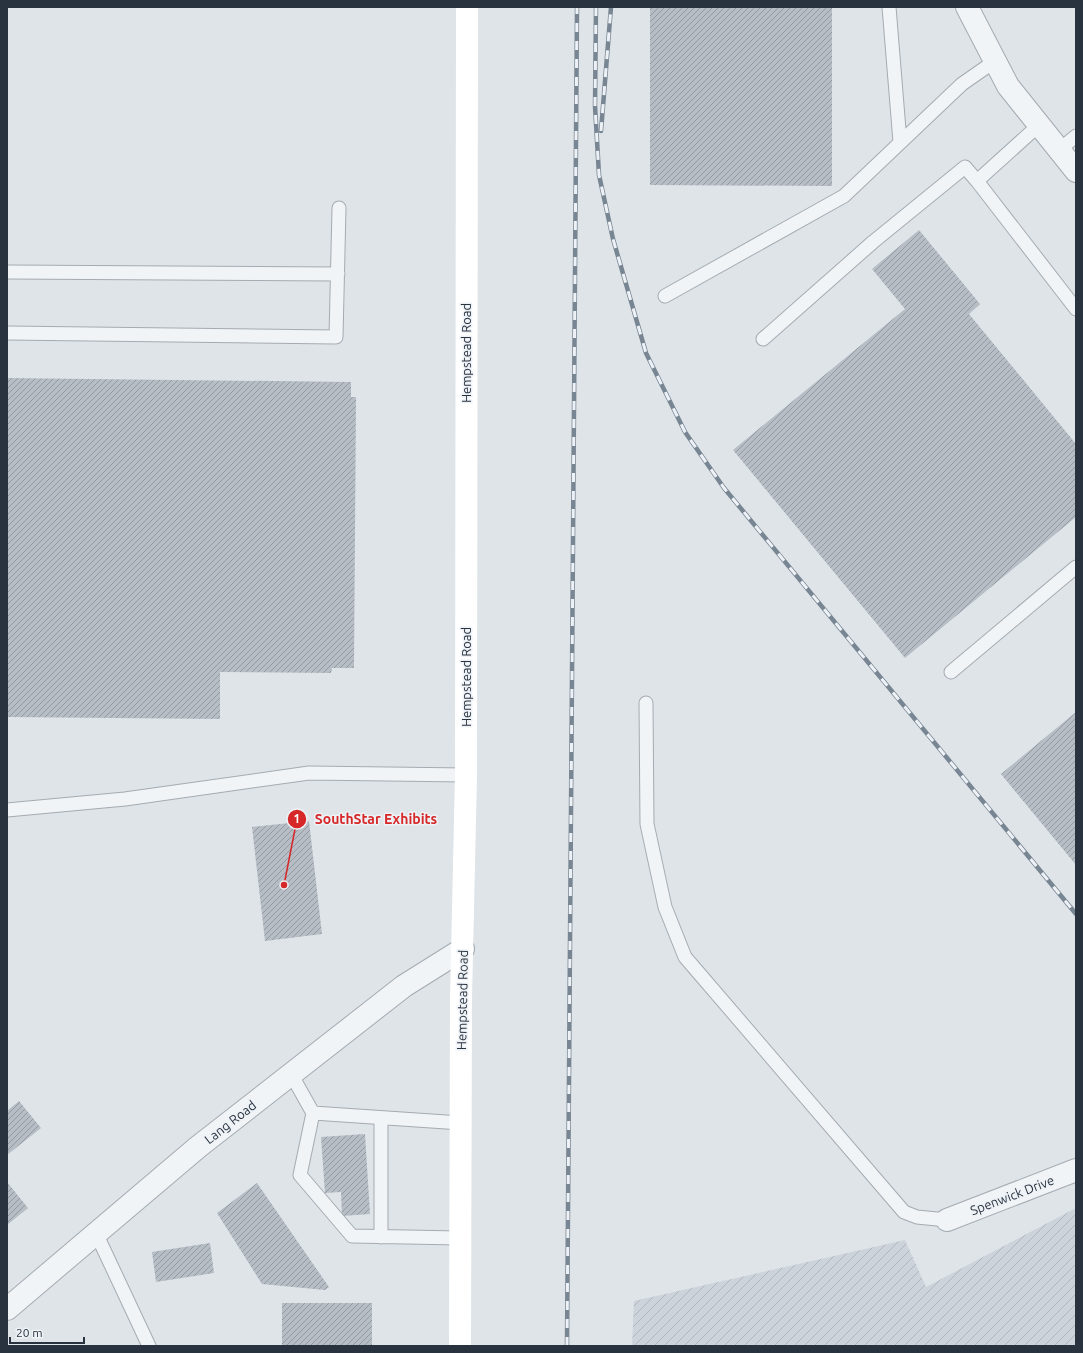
<svg xmlns="http://www.w3.org/2000/svg" width="1083" height="1353" font-family="Ubuntu,sans-serif">
	<style>
		.industrial { fill: url(#industrial-furrows) }
		.building { fill: url(#building-hatch) }
		.lines { fill: none; stroke-linecap: round; stroke-linejoin: round }
		.service-casing { stroke: #a4abb2; stroke-width: 15 }
		.minor-casing { stroke: #a4abb2; stroke-width: 24 }
		.tertiary-casing { stroke: #a4abb2; stroke-width: 24 }
		.service { stroke: #f1f4f6; stroke-width: 13 }
		.minor { stroke: #f1f4f6; stroke-width: 22 }
		.tertiary { stroke: #f1f4f6; stroke-width: 22 }
		.secondary { stroke: #fff; stroke-width: 22 }
		.rail-casing { stroke: #788592; stroke-width: 4.5 }
		.rail { stroke: #eef2f6; stroke-width: 3; stroke-dasharray: 9; stroke-linecap: butt }
		.labels { text-anchor: middle; dominant-baseline: central; stroke-width: 3; stroke-linejoin: round; paint-order: stroke }
		.street-label { font-size: 13px; fill: #28333f; stroke: #eef2f6 }
		.leader { fill: none; stroke: #d62828; stroke-width: 1.5 }
		.callout-dot { fill: #d62828; stroke: #eef2f6; stroke-width: 1.5 }
		.mark-label { font-size: 12px; text-anchor: middle; font-weight: bold; fill: #fff }
		.callout-label { font-size: 14px; text-anchor: middle; font-weight: bold; fill: #d62828; stroke: #eef2f6; stroke-width: 3; stroke-linejoin: round; paint-order: stroke }
	</style>
	<defs>
		<pattern id="industrial-furrows" width="10" height="10" patternUnits="userSpaceOnUse"><rect width="10" height="10" fill="#cdd3da"/><path d="M-1 1l2-2M0 10L10 0M9 11l2-2" fill="none" stroke="#b0b6bc"/></pattern>
		<pattern id="building-hatch" width="6" height="6" patternUnits="userSpaceOnUse"><rect width="6" height="6" fill="#b6bdc5"/><path d="M-1 1l2-2M0 6l6-6M5 7l2-2" fill="none" stroke="#949aa1"/></pattern>
	</defs>
	<rect width="100%" height="100%" fill="#dee4e8"/>
	<!-- industrial -->
	<path class="industrial" d="M1076 1208V1346H632L634 1301 905 1240 926 1287Z"/>
	<!-- building -->
	<path class="building" d="M650 7H832V186L650 185Z
		M919 230 980 304 969 314 1076 444V517L905 658 733 450 905 309 872 269Z
		M7 378 351 382V397H356L354 668H332L331 673 220 672V719L7 717Z
		M1076 712V865L1001 774Z
		M309 821 322 934 265 941 252 827Z
		M19 1101 41 1128 7 1155V1111Z
		M365 1134 370 1214 342 1216 341 1192 325 1193 321 1137Z
		M7 1182 28 1208 7 1225Z
		M257 1183 329 1287 325 1290 262 1284 217 1213Z
		M210 1243 214 1273 156 1282 152 1252Z
		M282 1303H372V1346H282Z"/>
	<g class="lines">
		<!-- service casing -->
		<g class="service-casing">
			<path id="service" d="M889 7 900 142
				M1039 125 977 181 1076 309
				M1059 150 1076 136
				M7 272 338 274
				M665 296 844 196 962 84 995 61
				M7 333 336 337 339 208
				M763 339 873 242 965 167 977 181
				M951 672 1076 567
				M646 703 647 824 665 907 685 957 904 1212 917 1217 947 1220
				M7 810 125 799 309 773 466 775
				M291 1074 313 1113 300 1175 352 1236 460 1238
				M313 1113 461 1123
				M96 1233 149 1346
				M381 1237V1118"/>
		</g>
		<!-- minor casing -->
		<g class="minor-casing">
			<path id="minor" d="M967 7 1008 86 1076 171
				M947 1220 1076 1170"/>
		</g>
		<!-- tertiary casing -->
		<g class="tertiary-casing">
			<path id="tertiary" d="M7 1309 198 1147 404 986 463 949"/>
		</g>
		<!-- service -->
		<use href="#service" class="service"/>
		<!-- minor -->
		<use href="#minor" class="minor"/>
		<!-- tertiary -->
		<use href="#tertiary" class="tertiary"/>
		<!-- secondary -->
		<path class="secondary" d="M460 1346 461 999 466 775 467 7"/>
		<!-- rail casing -->
		<g class="rail-casing">
			<path id="rail" d="M596 7 595 106 599 175 613 239 646 353 685 432 724 488 1076 914
				M601 131 611 7
				M567 1346 577 7"/>
		</g>
		<!-- rail -->
		<use href="#rail" class="rail"/>
	</g>
	<g class="labels">
		<!-- street labels -->
		<g class="street-label">
			<text transform="translate(466 353) rotate(-90)">Hempstead Road</text>
			<text transform="translate(466 677) rotate(-90)">Hempstead Road</text>
			<text transform="translate(462 1000) rotate(-89)">Hempstead Road</text>
			<text transform="translate(230 1122) rotate(-38)">Lang Road</text>
			<text transform="translate(1012 1195) rotate(-21)">Spenwick Drive</text>
		</g>
	</g>
	<!-- callouts -->
	<path class="leader" d="M284 885L297 819"/>
	<g class="callout-dot">
		<circle cx="284" cy="885" r="4"/>
		<circle cx="297" cy="819" r="10"/>
	</g>
	<g class="mark-label">
		<text x="297" y="823">1</text>
	</g>
	<g class="callout-label">
		<text x="376" y="824">SouthStar Exhibits</text>
	</g>
	<!-- border -->
	<rect width="1083" height="1353" fill="none" stroke="#28333f" stroke-width="16"/>
	<!-- scale -->
	<path d="M10 1337v6h74v-6" fill="none" stroke="#28333f" stroke-width="2"/>
	<text x="16" y="1337" font-size="12" fill="#28333f" stroke="#eef2f6" stroke-width="3" paint-order="stroke">20 m</text>
</svg>
